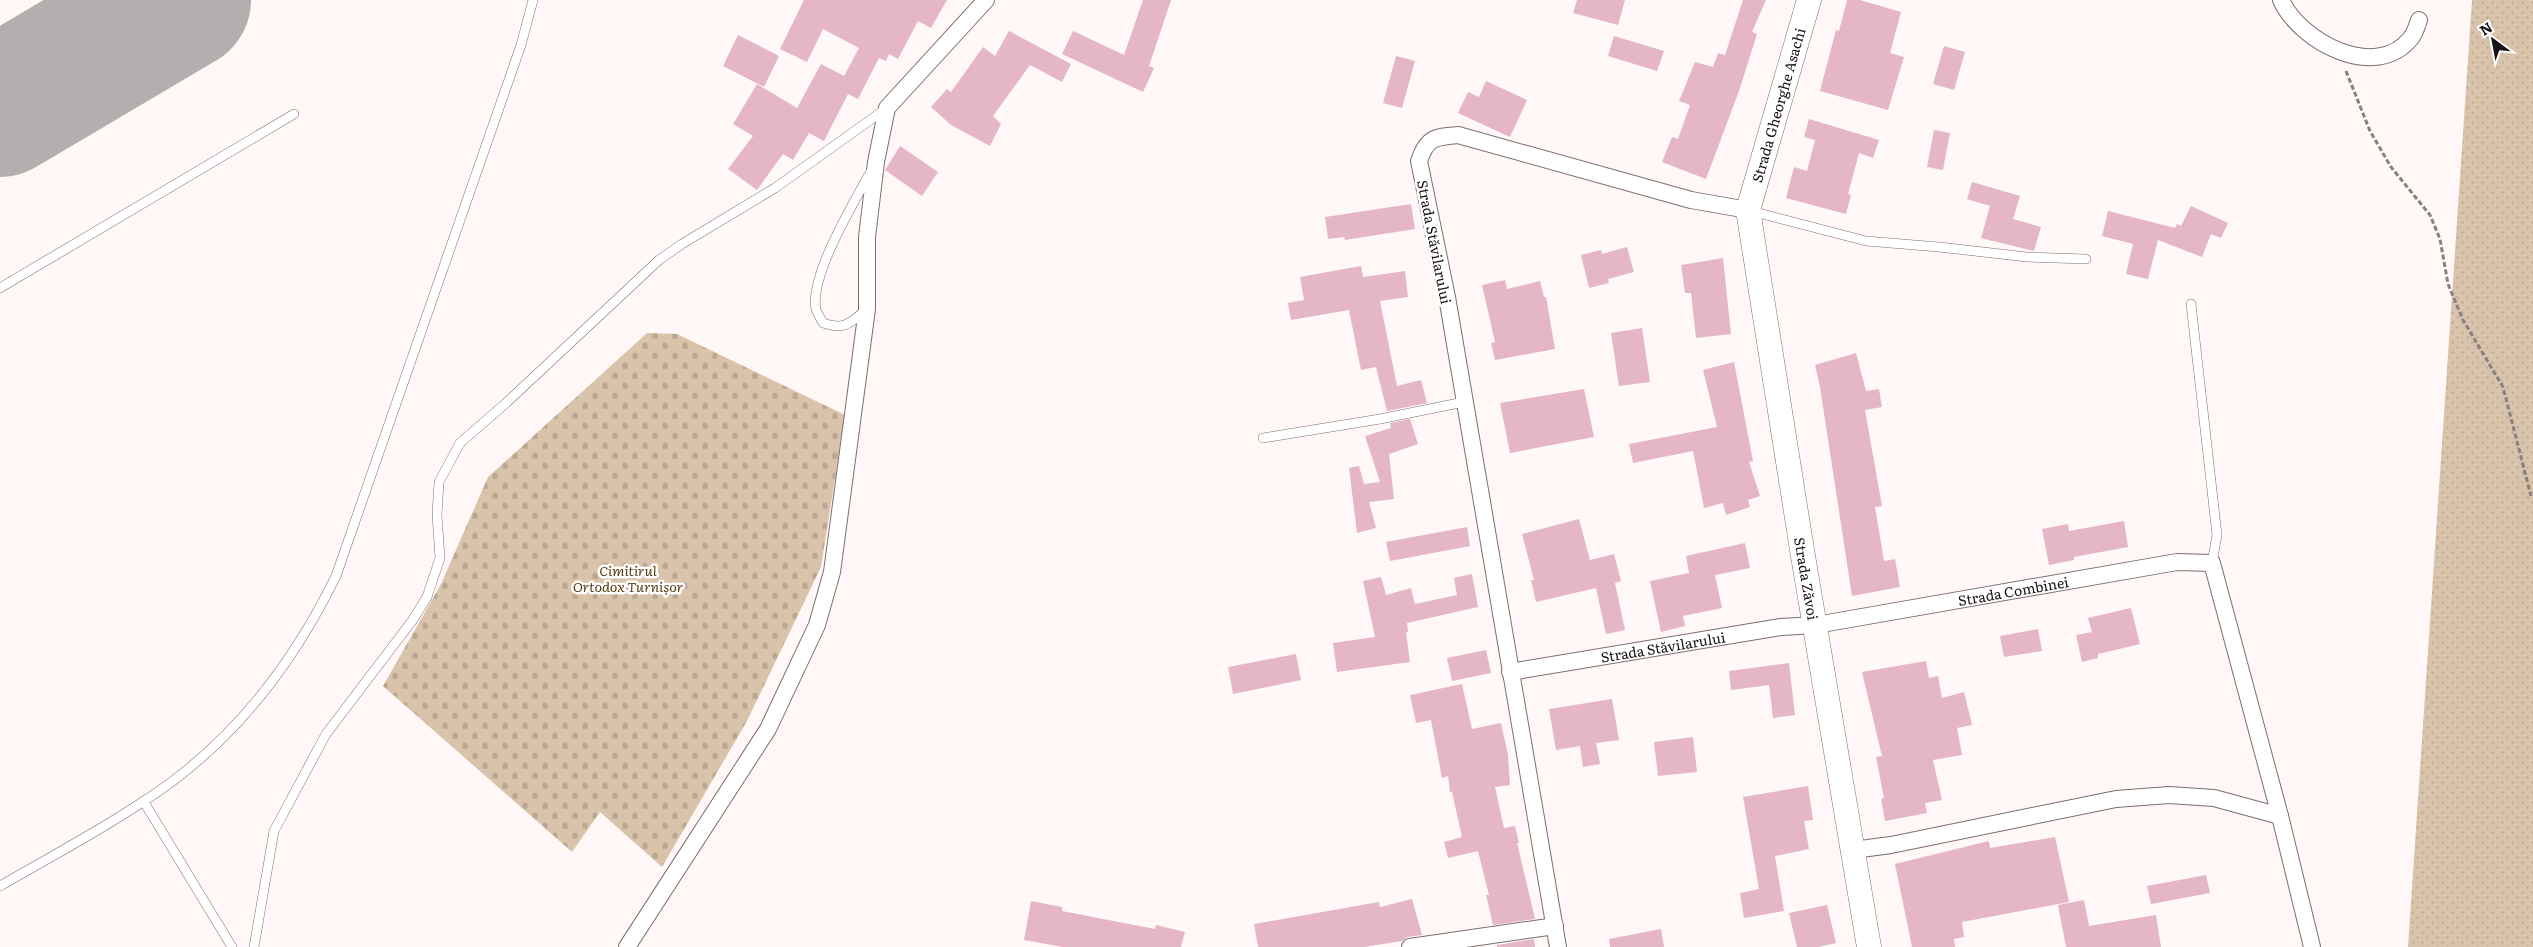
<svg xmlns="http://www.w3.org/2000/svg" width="2533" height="947" font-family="Literata,serif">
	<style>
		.grass { fill: url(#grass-dots) }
		.cemetery { fill: url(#cemetery-stones) }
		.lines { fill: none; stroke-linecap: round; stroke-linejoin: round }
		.runway { stroke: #b5aeae; stroke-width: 140 }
		.building { fill: #e5b5c8 }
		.lane-casing { stroke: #7c6e6e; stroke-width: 10 }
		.street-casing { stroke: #7c6e6e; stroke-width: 18 }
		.secondary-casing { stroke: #7c6e6e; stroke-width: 25 }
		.path { stroke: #888181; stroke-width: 3; stroke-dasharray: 5 2.5; stroke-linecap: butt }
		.lane { stroke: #fff; stroke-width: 9 }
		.street { stroke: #fff; stroke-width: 16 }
		.secondary { stroke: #fff; stroke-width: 24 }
		.labels { text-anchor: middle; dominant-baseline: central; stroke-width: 5; stroke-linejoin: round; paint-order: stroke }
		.street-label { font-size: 14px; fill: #191313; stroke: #fff }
		.park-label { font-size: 14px; font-style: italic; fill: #5b3b10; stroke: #fff }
	</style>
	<defs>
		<pattern id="grass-dots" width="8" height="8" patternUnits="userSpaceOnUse" patternTransform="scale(1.25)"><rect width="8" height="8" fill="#d9c3ab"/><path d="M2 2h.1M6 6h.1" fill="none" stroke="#baa792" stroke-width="1.8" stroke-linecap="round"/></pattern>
		<pattern id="cemetery-stones" width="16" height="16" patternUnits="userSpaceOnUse" patternTransform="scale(1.25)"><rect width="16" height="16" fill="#d9c3ab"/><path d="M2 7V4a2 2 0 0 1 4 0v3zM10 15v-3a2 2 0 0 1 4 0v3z" fill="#baa792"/></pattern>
	</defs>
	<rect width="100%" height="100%" fill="#fff8f7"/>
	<!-- grass -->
	<path class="grass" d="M2472 0H2533V947H2408Z"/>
	<!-- cemetery -->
	<path class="cemetery" d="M647 333 677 334 845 415 821 567 747 721 662 867 600 812 572 852 383 686 441 584 488 477Z"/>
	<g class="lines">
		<!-- runway -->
		<path class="runway" d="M0 107 181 0"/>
	</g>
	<!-- building -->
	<path class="building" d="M804 0H947L931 28 918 21 898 59 889 54 886 61 879 58 858 99 848 94 824 141 809 133 793 160 783 154 757 190 728 169 753 136 733 124 757 84 797 108 821 64 844 76 859 48 823 29 807 62 780 49Z
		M1143 0H1171L1149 66 1154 68 1143 92 1062 54 1073 31 1124 55Z
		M1577 0H1625L1618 25 1573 13Z
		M1743 0H1766L1752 32 1757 34 1739 91 1706 179 1662 162 1672 137 1678 139 1690 105 1679 101 1695 62 1713 67 1718 53 1725 55Z
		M1847 0H1860L1901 12 1890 53 1904 57 1888 110 1820 91 1836 30 1839 31Z
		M1009 31 1071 64 1062 82 1030 65 993 116 1001 124 990 146 951 125 931 107 947 89 951 92 983 47 995 56Z
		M738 35 779 56 764 87 723 66Z
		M1614 36 1664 51 1657 71 1608 56Z
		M1944 46 1965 52 1954 90 1933 84Z
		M1396 56 1415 61 1402 108 1383 103Z
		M1486 81 1527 100 1510 137 1458 113 1468 92 1479 97Z
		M1809 119 1879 140 1873 158 1859 153 1848 194 1851 195 1846 214 1786 198 1794 167 1807 171 1815 140 1804 137Z
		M1934 130 1950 133 1943 170 1927 167Z
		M900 146 938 172 922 196 885 170Z
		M1972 182 2020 196 2013 219 2041 227 2034 251 1981 238 1990 206 1967 199Z
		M1411 204 1415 229 1345 240 1344 237 1328 239 1325 217Z
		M2191 206 2228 223 2221 238 2211 234 2202 257 2158 240 2148 279 2126 274 2133 244 2102 236 2108 211 2175 228 2177 224 2181 226Z
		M1627 247 1634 272 1608 279 1609 283 1589 288 1581 255 1601 250 1602 254Z
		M1723 258 1731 334 1696 338 1691 293H1685L1681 265Z
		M1361 266 1363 277 1405 271 1408 297 1380 301 1397 386 1421 380 1427 403 1387 411 1376 367 1361 370 1349 310 1291 320 1288 303 1304 300 1300 277Z
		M1505 280 1507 289 1540 281 1544 297H1546L1555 349 1495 360 1491 343 1495 342 1482 285Z
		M1642 328 1650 382 1619 386 1611 333Z
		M1856 353 1866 391 1879 389 1882 407 1865 410 1882 506 1875 507 1884 561 1895 559 1900 587 1852 596 1820 387 1815 365Z
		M1734 362 1753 461 1749 462 1760 496 1748 500 1750 507 1726 515 1723 503 1704 508 1693 451 1633 463 1629 444 1717 427 1703 370Z
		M1584 389 1594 437 1510 453 1500 403Z
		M1410 419 1418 444 1389 454 1394 499 1369 502 1376 528 1357 533 1349 468 1359 466 1364 484 1380 482 1365 436 1391 428 1390 423Z
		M1579 519 1590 560 1614 554 1621 581 1615 583 1625 630 1606 634 1596 588 1536 602 1531 580H1534L1522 534Z
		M2124 521 2128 547 2074 557V560L2049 565 2042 529 2068 524 2069 531Z
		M1467 527 1470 546 1390 561 1386 542Z
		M1745 543 1750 568 1715 575 1722 608 1683 616 1685 626 1661 632 1650 581 1689 573 1686 556Z
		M1472 574 1478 607 1407 623 1408 632H1406L1410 662 1337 672 1333 643 1375 637 1363 581 1381 577 1386 595 1411 588 1415 604 1457 595 1454 578Z
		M2131 608 2140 644 2098 654V658L2082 662 2076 635 2092 632 2088 618Z
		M2038 629 2042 651 2004 657 2000 636Z
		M1486 650 1491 673 1452 681 1447 658Z
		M1296 654 1301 680 1233 694 1228 667Z
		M1926 661 1929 678 1938 676 1942 698 1964 692 1972 725 1957 728 1962 755 1933 760 1942 800 1925 803 1927 813 1885 821 1881 799 1884 798 1876 757 1882 756 1862 672Z
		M1789 663 1795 715 1773 718 1769 685 1731 690 1729 671Z
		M1462 684 1472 729 1501 723 1508 755 1510 785 1495 787 1504 828 1515 826 1519 843H1517L1535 919 1493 925 1486 895H1489L1478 851 1448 858 1444 842 1462 837 1452 792H1450L1448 776 1442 778 1431 720 1416 723 1410 695Z
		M1612 699 1619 740 1596 743 1600 764 1583 767 1580 746 1556 750 1549 709Z
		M1693 737 1697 772 1658 776 1654 742Z
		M1808 786 1813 820 1804 821 1809 849 1775 856 1784 911 1744 918 1740 893 1759 889 1743 797Z
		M2055 837 2069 902 1962 922 1964 937 1954 939 1955 947H1912L1895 864 1989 841 1990 848Z
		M2206 875 2210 893 2151 904 2147 886Z
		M1412 899 1422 935 1408 937 1402 941 1364 947H1258L1254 924 1379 902 1380 907Z
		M2084 900 2089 926 2156 915 2161 947H2066L2058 905Z
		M1031 901 1062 907V911L1155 929 1156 925 1185 932 1181 947H1063L1024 940Z
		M1827 905 1836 943 1819 947H1797L1789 913Z
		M1661 929 1664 947H1610L1609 939Z
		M1534 939 1535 947H1497V945Z"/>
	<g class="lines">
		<!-- lane casing -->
		<g class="lane-casing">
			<path id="lane" d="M1751 211 1866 241 1939 247 2027 257 2086 259
				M0 288 294 114
				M2191 304 2217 535 2212 563
				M865 311C849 324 844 330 823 323 821 319 817 313 816 309 809 277 854 202 870 173
				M1263 438 1380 419 1464 402
				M144 802 232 947
				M0 886C48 858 98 832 144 801 230 746 292 666 336 576L521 45 533 0
				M254 947 274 831 326 734 412 621 427 597 440 558 437 515 439 482 460 443 506 403 659 260 682 244 775 188 887 108"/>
		</g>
		<!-- street casing -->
		<g class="street-casing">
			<g id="street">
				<path d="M2281 0C2300 42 2376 82 2411 38 2415 33 2417 26 2419 20"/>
				<path id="s1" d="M1510 672 1781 627 1816 625 2177 562 2212 563 2280 816 2312 947"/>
				<path d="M1853 850 1891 845 2116 799 2169 795 2214 798 2280 816"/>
				<path d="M627 947 768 729 817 625 832 572 867 309V237L876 162 887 108 986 0"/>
				<path d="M1410 947 1555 926"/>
				<path d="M1558 947 1447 297 1419 161C1427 137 1435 137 1458 135L1691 200 1748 210"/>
			</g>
		</g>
		<!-- secondary casing -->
		<g class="secondary-casing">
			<g id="secondary">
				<path id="s2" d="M1809 0 1748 210 1803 556 1869 947"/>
			</g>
		</g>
		<!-- path -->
		<path class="path" d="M2346 71 2370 131 2391 167 2430 215 2440 239 2448 284 2463 320 2503 387 2531 496"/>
		<!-- lane -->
		<use href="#lane" class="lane"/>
		<!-- street -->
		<use href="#street" class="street"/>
		<!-- secondary -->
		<use href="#secondary" class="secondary"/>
	</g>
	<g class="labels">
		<!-- street labels -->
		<g class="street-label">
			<text transform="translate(1778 105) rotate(-74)">Strada Gheorghe Asachi</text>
			<text transform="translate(1435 242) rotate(79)">Strada Stăvilarului</text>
			<text stroke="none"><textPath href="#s2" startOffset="592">Strada Zăvoi</textPath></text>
			<text stroke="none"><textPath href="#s1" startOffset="510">Strada Combinei</textPath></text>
			<text stroke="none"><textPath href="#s1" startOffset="155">Strada Stăvilarului</textPath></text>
		</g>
		<!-- park labels -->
		<g class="park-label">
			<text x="628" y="570">Cimitirul<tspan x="628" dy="16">Ortodox Turnișor</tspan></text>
		</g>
	</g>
	<!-- north arrow -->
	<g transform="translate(2493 40) rotate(328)" stroke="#ffffff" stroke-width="4" paint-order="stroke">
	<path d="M0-4L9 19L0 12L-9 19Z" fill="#191313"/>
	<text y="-8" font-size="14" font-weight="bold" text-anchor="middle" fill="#191313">N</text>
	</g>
</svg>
